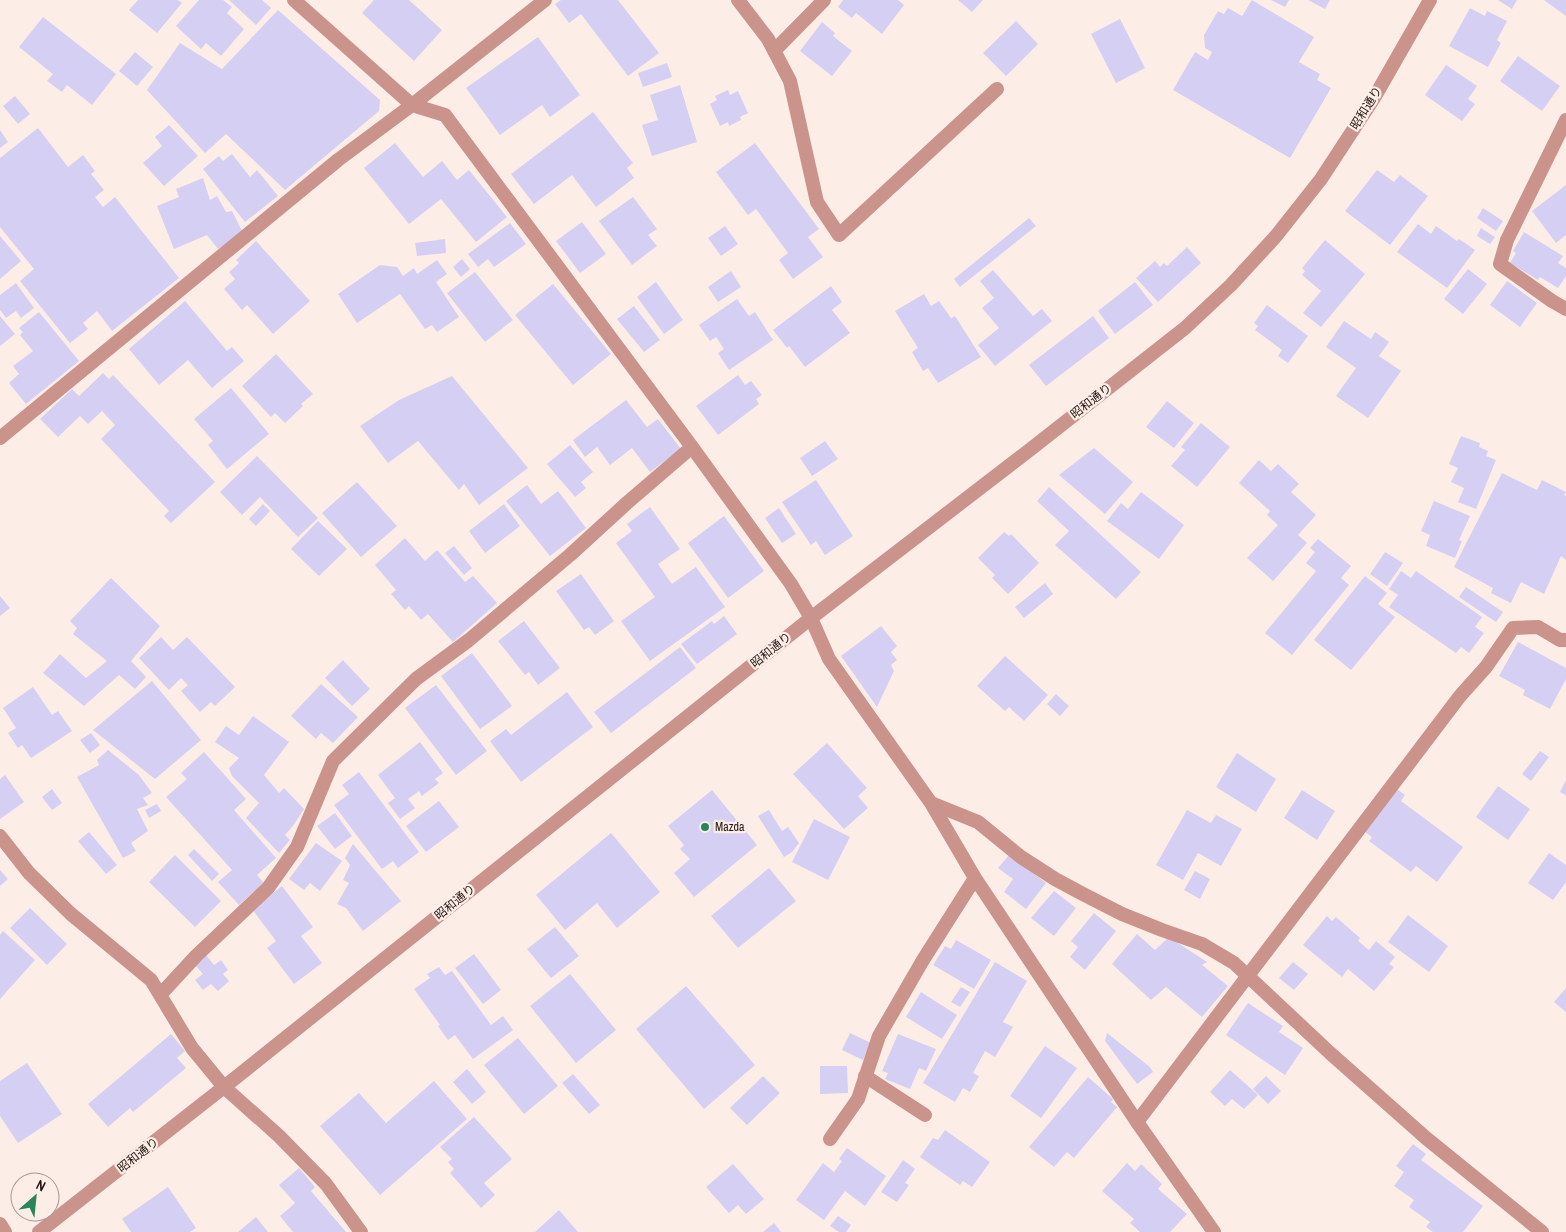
<svg xmlns="http://www.w3.org/2000/svg" width="1566" height="1232" font-family="'Archivo Narrow','Noto Sans JP',sans-serif">
	<style>
		.building { fill: #d5d0f3 }
		.lines { fill: none; stroke-linecap: round; stroke-linejoin: round }
		.minor { stroke: #ca948d; stroke-width: 14 }
		.tertiary { stroke: #ca948d; stroke-width: 14 }
		.poi-dot { fill: #29855c; stroke: #fdede7; stroke-width: 2 }
		.labels { text-anchor: middle; dominant-baseline: central; stroke-width: 4.5; stroke-linejoin: round; paint-order: stroke }
		.street-label { font-size: 12px; fill: #241712; stroke: #fdede7 }
		.poi-label { font-size: 12px; fill: #241712; stroke: #fdede7; text-anchor: start }
	</style>
	<rect width="100%" height="100%" fill="#fdede7"/>
	<!-- building -->
	<path class="building" d="M138 0H178L182 3 157 33 129 10Z
		M199 0H223L232 7 227 13 244 29 221 56 206 43 201 49 176 26Z
		M229 0H262L271 8 256 25Z
		M374 0H409L442 30 414 61 362 13Z
		M561 0H618L659 53 628 76 581 14 569 23 555 4Z
		M843 0H898L904 5 882 34 856 13 852 18 838 7Z
		M958 0H983L972 12Z
		M1252 0 1314 37 1299 62 1320 74 1317 80 1331 88 1290 158 1173 90 1195 52 1208 60 1212 52 1205 48 1204 35 1218 11 1224 14 1228 8 1242 16Z
		M1271 0H1289L1285 7Z
		M1308 0H1330L1325 9Z
		M1498 0H1517L1512 9Z
		M1544 0H1566V16Z
		M1470 8 1485 16 1487 11 1507 21 1497 40 1501 43 1488 67 1449 46Z
		M278 10 380 100 379 111 285 190 226 134 205 153 147 90 180 43 222 69Z
		M43 17 116 74 92 105 67 85 62 92 47 81 53 74 19 47Z
		M1120 19 1145 68 1116 83 1091 34Z
		M1016 21 1038 44 1006 76 983 53Z
		M822 22 835 33 833 36 852 51 832 76 800 51Z
		M538 37 580 95 550 117 542 105 500 135 466 88Z
		M135 52 153 67 137 86 119 71Z
		M1518 56 1560 86 1542 111 1500 81Z
		M667 63 672 77 643 87 638 73Z
		M1446 65 1477 86 1468 99 1475 104 1462 121 1425 95Z
		M680 85 697 142 652 156 642 125 658 120 650 95Z
		M728 90 730 95 738 91 748 113 740 117 741 120 729 126 728 122 720 126 710 104 717 100 715 96Z
		M15 96 30 114 18 124 3 106Z
		M593 112 633 163 627 168 634 178 596 207 572 175 534 204 511 174Z
		M169 125 198 156 164 186 143 163 162 146 155 137Z
		M38 128 68 167 83 155 95 171 91 174 104 190 95 197 103 207 115 197 179 278 112 331 97 311 83 323 88 329 70 343 20 281 34 269 0 227V158Z
		M0 130 8 142 0 148Z
		M395 143 423 177 442 161 457 180 469 170 507 217 476 242 441 199 409 224 364 168Z
		M755 143 819 229 808 237 823 257 793 279 779 260 788 253 756 209 748 215 716 172Z
		M232 154 250 177 257 170 278 196 245 222 203 169 219 156 223 161Z
		M1377 170 1394 182 1400 175 1428 196 1390 245 1345 211Z
		M203 178 210 200 217 196 226 212 232 211 243 233 218 249 207 235 174 249 157 206 179 197 176 189Z
		M1566 185V235L1556 243 1532 211Z
		M633 197 657 229 648 235 657 246 632 265 599 221Z
		M1483 208 1503 221 1496 231 1477 218Z
		M1029 218 1036 226 960 287 954 279Z
		M582 222 606 254 580 273 556 241Z
		M510 223 526 244 494 267 488 259 478 267 468 254Z
		M1418 224 1431 234 1436 226 1457 241 1459 239 1475 250 1447 288 1397 252Z
		M725 226 738 244 721 256 708 238Z
		M1481 228 1495 237 1490 244 1477 236Z
		M1524 232 1563 256 1558 263 1566 268V276L1558 288 1540 277 1538 280 1510 263 1516 253 1513 251Z
		M0 236 21 261 0 279Z
		M445 239 446 253 417 256 415 243Z
		M1325 240 1365 274 1321 327 1303 313 1321 291 1302 275 1305 271 1302 268Z
		M256 241 310 301 273 334 247 305 242 310 224 289 235 279 229 272 239 263 236 260Z
		M1187 247 1201 263 1158 302 1136 278 1155 261 1160 267 1164 263 1167 266Z
		M462 259 470 269 461 277 453 267Z
		M437 260 447 274 436 282 459 317 437 332 432 325 425 329 400 294 357 323 338 294 380 265 397 267 403 276 414 268 417 274Z
		M1468 269 1487 284 1463 314 1444 299Z
		M993 270 1033 316 1042 309 1052 321 995 366 978 345 999 328 982 308 994 298 980 281Z
		M731 271 741 287 718 302 708 287Z
		M475 272 513 320 485 342 447 293Z
		M1507 281 1537 303 1520 327 1490 305Z
		M656 282 683 320 664 334 637 297Z
		M1135 282 1153 305 1115 334 1098 311Z
		M16 283 34 308 21 318 16 311 6 318 0 310V295Z
		M553 284 611 354 573 385 515 315Z
		M831 286 842 302 832 310 850 333 805 367 789 346 787 348 773 330Z
		M924 294 931 306 939 301 951 318 955 316 981 357 938 383 928 368 923 371 912 352 918 348 895 311Z
		M737 299 749 316 755 312 773 340 729 370 718 353 724 349 716 337 710 341 699 325Z
		M185 301 227 351 232 347 244 361 212 388 188 360 159 385 129 349Z
		M1267 305 1308 336 1288 363 1278 356 1282 350 1255 330 1258 326 1254 323Z
		M634 306 660 340 644 352 617 319Z
		M39 312 79 361 26 404 9 383 19 374 13 366 33 351 20 335 23 332 19 328Z
		M0 316 15 334 0 346Z
		M1093 316 1109 338 1046 386 1029 365Z
		M1344 321 1371 339 1375 332 1389 342 1379 356 1401 371 1368 418 1336 396 1356 368 1326 347Z
		M276 354 313 394 301 404 303 406 285 423 275 413 271 417 242 386Z
		M103 373 109 379 113 375 215 482 171 523 164 516 169 511 101 439 115 425 102 411 88 424 80 416 58 437 40 419 72 389 79 396Z
		M738 375 745 385 751 381 762 395 756 399 759 404 718 435 696 406Z
		M452 376 528 468 479 505 464 484 459 490 418 441 388 463 360 426 399 400Z
		M231 388 269 434 227 469 208 445 213 441 194 419Z
		M626 400 647 427 658 419 681 449 650 472 632 448 610 465 597 447 585 457 573 440Z
		M1167 401 1194 423 1174 448 1146 427Z
		M1201 423 1230 447 1197 487 1171 466 1185 450 1181 447Z
		M1461 436 1480 443 1479 447 1488 451 1486 456 1496 460 1476 509 1458 502 1464 488 1451 482 1458 468 1449 464Z
		M825 441 838 459 812 476 800 458Z
		M570 445 593 472 581 482 586 488 575 497 547 464Z
		M1094 448 1133 482 1105 514 1059 475Z
		M257 456 318 518 298 537 260 497 242 515 220 492Z
		M1259 460 1271 471 1278 464 1299 484 1291 492 1316 515 1298 535 1307 543 1273 581 1247 558 1278 525 1267 515 1270 511 1239 483Z
		M1502 473 1537 490 1542 480 1566 492 1564 495 1566 496V560L1561 556 1544 594 1521 582 1511 603 1491 593 1493 588 1454 567Z
		M816 480 853 536 825 555 816 541 811 545 782 502Z
		M357 482 397 526 361 557 322 513Z
		M527 485 541 504 558 491 586 528 550 556 506 501Z
		M1049 487 1141 572 1116 599 1055 545 1069 531 1037 501Z
		M1141 492 1184 525 1159 559 1107 521 1121 503 1128 509Z
		M1434 501 1470 516 1459 540 1462 541 1455 558 1426 546 1430 535 1421 531Z
		M263 504 270 511 256 526 249 519Z
		M504 504 520 526 485 553 469 531Z
		M650 507 680 549 658 564 672 584 696 567 725 607 650 661 621 621 655 597 616 543 632 531 627 524Z
		M779 508 796 534 782 543 765 518Z
		M724 516 764 571 728 598 688 543Z
		M318 521 347 549 319 576 291 549Z
		M1004 532 1009 536 1011 534 1039 563 1008 594 992 578 995 575 978 558Z
		M405 538 425 561 437 550 465 582 473 576 497 603 453 642 428 614 421 620 409 606 405 610 391 594 396 590 375 565Z
		M1318 539 1351 566 1341 578 1349 585 1292 655 1265 633 1316 571 1306 563 1315 552 1310 548Z
		M454 546 472 568 464 575 445 553Z
		M1385 552 1403 563 1387 586 1370 574Z
		M1401 571 1411 578 1416 571 1482 617 1475 627 1484 633 1469 653 1461 647 1456 653 1389 607 1398 595 1389 589Z
		M581 574 614 621 595 635 589 627 584 630 556 591Z
		M1365 576 1387 593 1378 604 1395 617 1351 670 1314 640Z
		M111 578 160 626 131 661 146 677 135 689 119 675 84 706 43 673 60 654 86 678 107 661 73 634 77 628 70 621Z
		M1045 583 1053 594 1024 618 1015 607Z
		M1466 587 1503 612 1496 622 1459 597Z
		M0 596 10 608 0 616Z
		M724 616 737 634 697 664 681 644 712 621 714 624Z
		M524 621 560 668 538 685 529 672 525 675 498 641Z
		M881 626 897 646 891 652 897 660 891 665 894 671 877 707 841 656Z
		M161 637 173 650 187 637 235 687 215 706 211 702 200 712 181 691 188 685 181 678 169 690 139 658Z
		M1518 642 1566 668V679L1550 709 1523 695 1525 690 1499 676Z
		M680 647 696 668 611 733 594 712Z
		M472 653 512 706 480 729 441 676Z
		M1005 656 1048 695 1024 721 1009 707 1005 711 977 686Z
		M343 660 370 689 352 706 325 678Z
		M152 681 201 740 155 779 93 730Z
		M321 684 358 717 333 743 321 733 316 739 291 716Z
		M436 685 487 751 456 775 405 708Z
		M33 687 52 715 58 711 72 731 31 758 22 745 18 748 8 733 16 728 3 708Z
		M567 692 593 727 521 782 490 741 506 729 511 735Z
		M1056 694 1069 706 1060 716 1047 704Z
		M253 716 289 742 264 775 279 793 284 788 304 809 293 826 285 835 290 840 279 853 246 818 259 803 232 776 229 768 239 758 215 742 226 726 239 735Z
		M91 733 100 745 90 753 80 740Z
		M420 742 443 773 435 779 439 783 422 796 419 791 408 799 415 808 400 819 388 803 395 798 378 775Z
		M827 743 867 788 858 796 868 808 844 829 793 774Z
		M108 750 139 775 152 793 143 798 148 805 137 809 148 831 131 843 136 851 123 858 77 777 99 765 97 760Z
		M1540 751 1549 757 1531 781 1522 774Z
		M204 752 246 799 234 810 276 858 257 875 264 883 239 905 218 882 232 870 166 797 187 779 181 773Z
		M1237 753 1276 779 1256 812 1216 787Z
		M359 772 419 852 398 868 393 861 382 869 334 805 349 794 342 785Z
		M5 775 24 802 0 819V779Z
		M1566 780V795L1560 792Z
		M1498 786 1530 809 1508 840 1476 817Z
		M52 789 62 803 52 810 42 797Z
		M1397 789 1405 795 1401 801 1463 847 1437 882 1416 866 1411 872 1369 841 1372 837 1365 832Z
		M712 790 757 845 694 897 674 873 690 859 680 849 684 845 668 826Z
		M1302 790 1335 811 1317 840 1284 818Z
		M439 801 459 827 426 852 406 826Z
		M157 804 161 811 149 818 145 810Z
		M769 810 782 831 788 827 799 843 792 852 784 857 758 816Z
		M1187 810 1211 823 1216 815 1242 829 1221 866 1198 853 1183 880 1156 865Z
		M335 813 352 836 335 849 317 826Z
		M814 819 850 837 828 880 792 862Z
		M89 832 117 865 106 874 78 841Z
		M611 833 660 892 617 928 597 903 565 930 536 895Z
		M316 843 342 861 320 891 310 883 304 890 289 879Z
		M353 844 401 901 363 931 346 908 337 904 349 883 343 880 350 865 345 858Z
		M194 849 219 874 212 881 188 855Z
		M1549 853 1566 865V882L1553 900 1528 883Z
		M175 855 221 901 195 927 149 882Z
		M1009 855 1046 883 1026 909 1004 892 1013 879 998 868Z
		M769 868 796 901 738 948 711 916Z
		M0 870 8 879 0 886Z
		M1195 871 1210 879 1200 899 1184 890Z
		M282 886 313 927 301 936 322 963 294 984 267 948 276 941 252 909Z
		M1054 891 1076 908 1054 936 1031 918Z
		M30 908 67 944 47 965 10 928Z
		M1094 913 1116 931 1085 970 1070 957 1078 947 1071 941Z
		M1408 915 1448 946 1429 972 1388 942Z
		M1327 916 1332 921 1336 917 1360 938 1358 941 1369 950 1376 941 1395 957 1389 964 1394 967 1374 991 1348 969 1342 977 1303 945Z
		M555 927 579 956 551 978 527 949Z
		M3 931 35 960 0 999V935Z
		M1137 934 1155 950 1169 937 1207 962 1202 965 1228 986 1202 1017 1166 987 1151 1000 1112 964Z
		M956 940 991 960 974 989 933 965 945 946 951 949Z
		M474 954 501 990 483 1004 455 968Z
		M206 955 214 965 221 960 228 970 223 974 229 981 218 991 211 984 203 990 195 980 203 974 195 965Z
		M995 962 1027 981 1003 1022 1013 1027 995 1057 985 1051 973 1073 979 1076 970 1092 963 1088 955 1102 923 1083Z
		M1293 962 1308 974 1294 990 1279 978Z
		M439 967 445 975 452 971 491 1025 503 1016 513 1030 473 1059 455 1035 448 1040 438 1026 440 1025 414 989 430 978 427 974Z
		M570 974 616 1030 576 1063 530 1006Z
		M686 986 755 1065 704 1109 636 1029Z
		M961 987 970 992 960 1007 951 1002Z
		M1566 988V1012L1554 1002Z
		M921 992 957 1015 942 1039 906 1017Z
		M1248 1003 1283 1026 1279 1032 1303 1048 1285 1075 1226 1035Z
		M850 1033 871 1043 863 1060 842 1050Z
		M1107 1033 1150 1067 1153 1072 1137 1084 1105 1041Z
		M171 1034 185 1051 177 1058 186 1068 133 1112 130 1108 108 1127 88 1104Z
		M898 1034 936 1049 926 1071 919 1068 910 1089 885 1079 888 1073 882 1071Z
		M518 1038 558 1086 524 1114 484 1065Z
		M1045 1046 1077 1068 1041 1118 1010 1096Z
		M27 1063 62 1114 18 1143 0 1116V1081Z
		M820 1066H847L848 1093 820 1094Z
		M467 1069 486 1092 472 1104 453 1082Z
		M1230 1070 1258 1095 1244 1109 1232 1099 1225 1106 1210 1092Z
		M573 1074 600 1105 589 1114 562 1083Z
		M763 1076 780 1093 747 1125 730 1108Z
		M1266 1076 1281 1091 1268 1104 1253 1089Z
		M1088 1077 1113 1099 1111 1102 1117 1107 1074 1158 1067 1152 1054 1167 1029 1147Z
		M434 1081 467 1119 380 1195 320 1126 359 1093 386 1123Z
		M474 1117 512 1159 484 1183 495 1195 481 1208 450 1173 454 1169 448 1162 452 1159 440 1147Z
		M945 1130 990 1162 972 1187 963 1181 960 1185 920 1157 933 1138 938 1140Z
		M1413 1144 1426 1154 1421 1160 1483 1206 1463 1232H1433L1426 1227 1430 1222 1409 1207 1414 1200 1394 1186 1404 1172 1396 1166Z
		M847 1148 886 1176 865 1206 845 1191 824 1220 796 1200 823 1163 834 1172 842 1161 839 1159Z
		M903 1160 915 1169 905 1183 909 1185 897 1202 881 1192Z
		M1127 1163 1135 1171 1141 1164 1162 1184 1158 1189 1187 1214 1170 1232H1140L1130 1223 1134 1219 1102 1191Z
		M733 1164 764 1199 746 1214 738 1205 729 1213 706 1187Z
		M299 1168 315 1187 311 1191 346 1232H293L280 1216 295 1203 279 1185Z
		M168 1187 196 1228 190 1232H131L122 1219Z
		M559 1210 578 1232H535Z
		M838 1216 851 1225 846 1232H839L830 1226Z
		M256 1217 268 1232H238Z
		M774 1223 781 1232H763Z"/>
	<g class="lines">
		<!-- minor -->
		<path class="minor" d="M294 0 412 105 445 115 692 447 791 584 811 618 829 659 931 803 975 878 1137 1122 1214 1232
			M738 0 768 39 790 81 817 202 839 235 997 89
			M774 51 824 0
			M1566 120 1507 240 1500 264 1552 301 1566 309
			M0 438 338 160 412 105 545 0
			M931 803 978 822 1021 857 1055 879 1081 893 1122 914 1162 930 1202 944 1234 963 1330 1053 1426 1138 1542 1232
			M0 836 29 873 71 914 151 980 192 1048 224 1087 279 1136 326 1184 361 1232
			M160 995 196 956 268 888 297 847 333 761 416 679 469 640 570 555 628 502 692 447
			M865 1076 925 1115
			M1137 1122 1460 696 1486 667 1513 628 1538 627 1560 640H1566
			M830 1139 858 1099 879 1036 923 960 975 878"/>
		<!-- tertiary -->
		<path class="tertiary" d="M0 1224 5 1232
			M39 1232 224 1087 811 618 1027 452 1185 328 1231 285 1276 236 1321 179 1374 98 1430 0"/>
	</g>
	<!-- markers -->
	<circle class="poi-dot" cx="705" cy="827" r="5"/>
	<g class="labels">
		<!-- street labels -->
		<g class="street-label">
			<text transform="translate(1366 108) rotate(-58)">昭和通り</text>
			<text transform="translate(1091 401) rotate(-38)">昭和通り</text>
			<text transform="translate(771 650) rotate(-39)">昭和通り</text>
			<text transform="translate(455 902) rotate(-39)">昭和通り</text>
			<text transform="translate(138 1155) rotate(-38)">昭和通り</text>
		</g>
		<!-- poi labels -->
		<g class="poi-label">
			<text x="715" y="827">Mazda</text>
		</g>
	</g>
	<!-- north arrow -->
	<g transform="translate(35 1197) rotate(27)"><circle r="24" fill="#fdede7" stroke="#a69792"/>
	<path d="M0-4L9 19L0 12L-9 19Z" fill="#29855c"/>
	<text y="-8" font-size="14" font-weight="bold" text-anchor="middle" fill="#241712">N</text>
	</g>
</svg>
